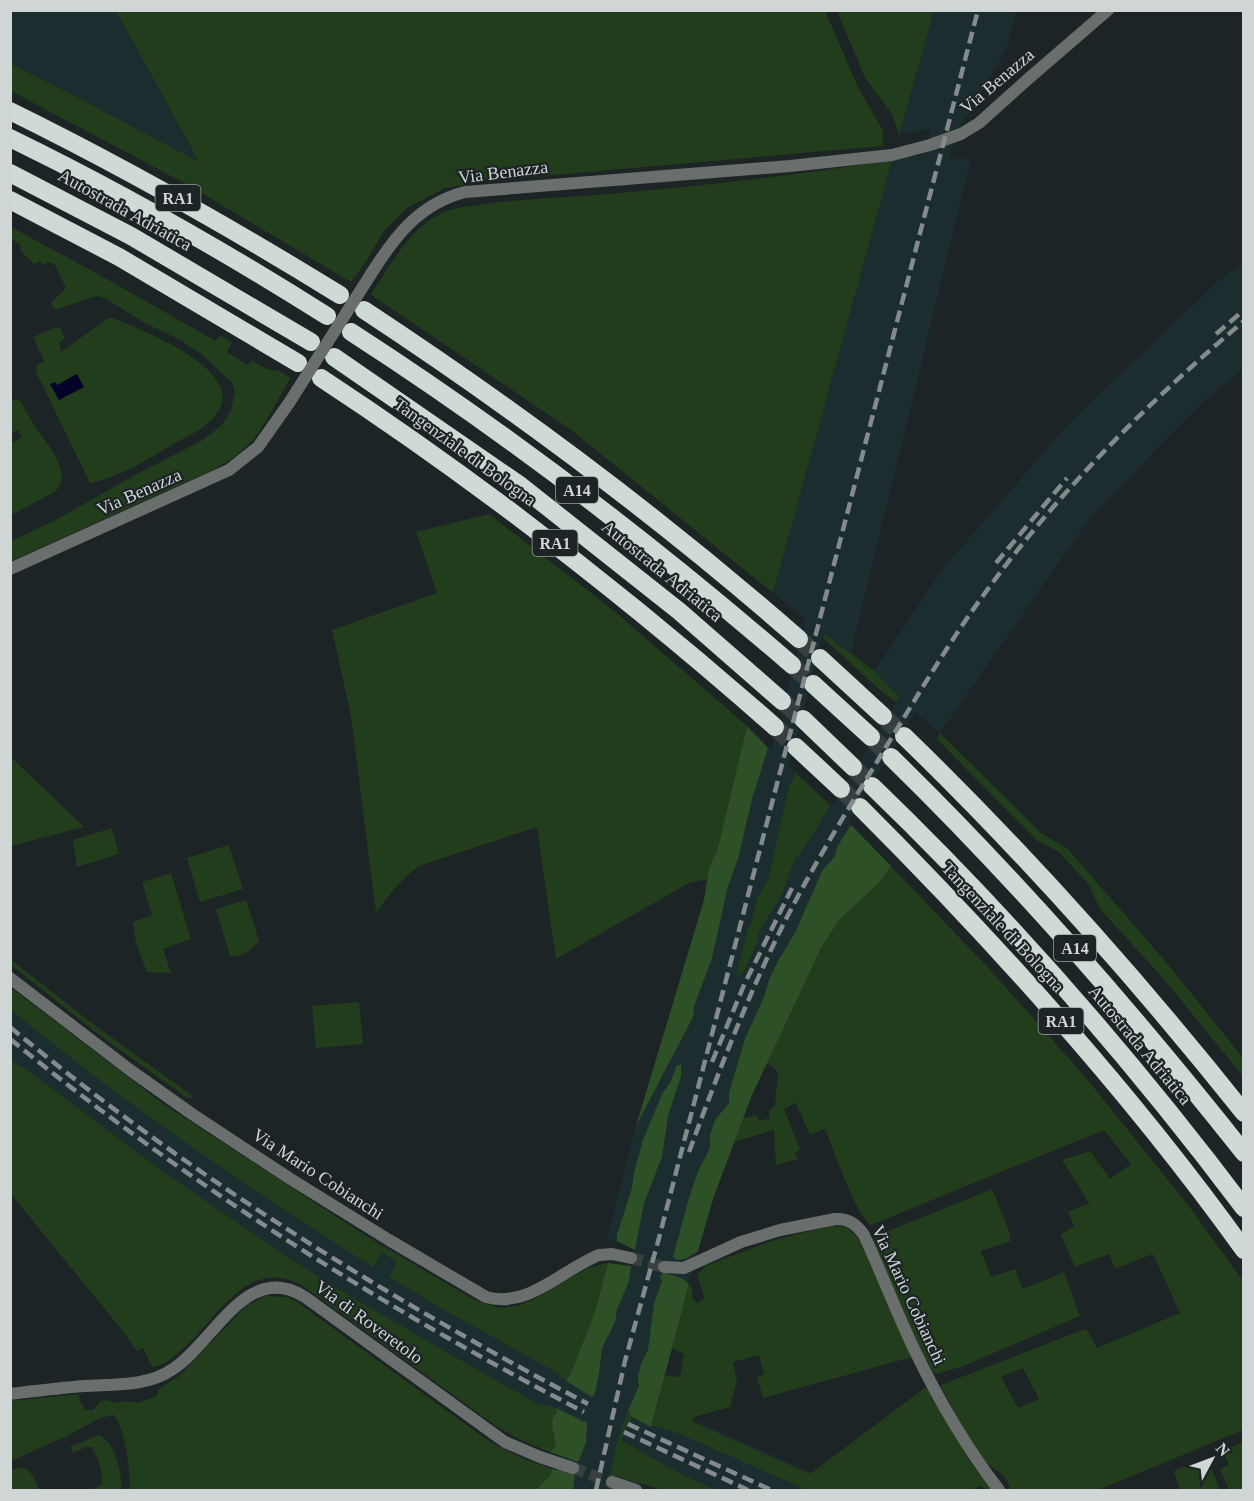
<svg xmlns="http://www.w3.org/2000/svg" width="1254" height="1501" font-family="Georgia,serif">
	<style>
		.built { fill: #1c2d2f }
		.green { fill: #223d1c; fill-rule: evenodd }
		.forest { fill: #2e5026 }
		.water { fill: #050229 }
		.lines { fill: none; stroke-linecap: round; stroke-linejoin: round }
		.minor-tunnel { stroke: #373f40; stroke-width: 12; stroke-dasharray: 12 6; stroke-linecap: butt }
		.motorway-tunnel { stroke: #373f40; stroke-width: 18; stroke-dasharray: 18 9; stroke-linecap: butt }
		.minor { stroke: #6a6e6d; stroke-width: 12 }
		.motorway { stroke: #cfd9d6; stroke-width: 18 }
		.rail { stroke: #858b8d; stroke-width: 4.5; stroke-dasharray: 12 6; stroke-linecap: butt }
		.minor-bridge { stroke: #6a6e6d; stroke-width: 12 }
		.labels { text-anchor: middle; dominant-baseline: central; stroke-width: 4.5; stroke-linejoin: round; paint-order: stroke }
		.shield { fill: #1c2426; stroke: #9aa0a1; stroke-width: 1.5 }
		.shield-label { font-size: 16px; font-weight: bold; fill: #d0d5d6 }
		.street-label { font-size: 18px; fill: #d0d5d6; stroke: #1c2426 }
	</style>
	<rect width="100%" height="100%" fill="#1c2426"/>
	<!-- built -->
	<path class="built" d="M10 11H116L199 163 75 96 11 64Z
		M934 11H1016L1006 50 955 135 949 159H971L851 653 824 634 789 766 832 807 899 697 874 671 941 571 1070 422 1218 281 1243 262V368L1201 404 1090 518 940 733 915 712 849 822 891 866 798 994 752 1095 714 1196 679 1316 658 1404 850 1490H663L615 1476 610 1488 617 1490H548L552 1469 571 1472 577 1462 523 1441 496 1426 295 1280 271 1274H251L137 1351 122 1330 11 1194 10 987 162 1103 307 1199 414 1264 566 1380 595 1312 608 1263 631 1266 635 1250 607 1238 636 1126 704 900 709 868 718 848 747 726 772 750 806 620 773 593 892 160 925 154 931 129 899 135Z"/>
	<!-- green -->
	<path class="green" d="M116 11H825L859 89 883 131V146L484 181 445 188 407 208 384 231 365 263 351 282 188 185 11 91V64L75 96 199 162Z
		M837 11H934L899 135 892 114 865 78Z
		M892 160 773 593 570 429 371 295C388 268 411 227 442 213 456 207 471 206 486 204 526 198 567 198 608 194 703 186 798 175 892 160Z
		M11 227 87 268 216 341 220 335 232 343 227 352 248 365 252 360 266 369 279 371 291 378C264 420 262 444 213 470L11 561V541L56 520 135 475 203 440 223 424 231 410 235 393 232 383 204 356 182 341 143 322 105 298 96 296 55 310 51 303 66 288 55 265 50 262 42 265 40 261 34 264C28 257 20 254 20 244L11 239Z
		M113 318C141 330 246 369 218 412 208 427 192 434 177 442 150 458 121 477 90 483L35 370 37 369 36 366 44 361 33 337 57 327 61 329 65 338 59 343 61 352 107 319Z
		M16 399 20 401C27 412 33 424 40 434 52 449 74 478 53 493L11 515V443L22 437 18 430 11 433V401Z
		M489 514 613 610 747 726 718 848 709 868 708 879 689 883 556 959 537 827 419 866C402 879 388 895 376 913L351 716 332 630 437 593 416 532Z
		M824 633 874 671 899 697 896 702 882 692 823 638Z
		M940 733 1041 833 1068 849 1171 968 1243 1058V1076L1162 977 1100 909 1089 885 1059 852 1036 840 937 739Z
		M10 757H11L84 827 11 846Z
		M796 773 830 805 812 836 794 861 782 894 758 933V941L744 971 738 976 737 974 748 928 751 925 757 899 768 880 789 787Z
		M112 828 119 854 77 867 73 840Z
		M229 845 243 889 200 902 187 858Z
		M891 866 994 974 1086 1078 1188 1205 1243 1281V1430L1098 1490H1011L1004 1476 985 1462 969 1439 941 1387V1385L1085 1329 1088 1331 1097 1348 1180 1313 1153 1254 1115 1269 1109 1254 1075 1267 1061 1235 1074 1226 1068 1212 1089 1203 1062 1160 1090 1151 1110 1179 1131 1164 1104 1130 871 1225C856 1216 833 1148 825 1129L810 1135 796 1103 784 1109 800 1149 795 1153 798 1159 776 1165 774 1130 734 1142 743 1118 757 1115 759 1121 770 1118 769 1111 775 1106 778 1072 771 1065 766 1064 822 946 840 919 878 884ZM1023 1368 1039 1399 1018 1408 1001 1377Z
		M171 873 191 939 163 949 171 973 147 972 136 944 133 922 152 915 142 882Z
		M246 900 259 941C250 951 244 957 230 956L216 909Z
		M10 959 89 1021 194 1097 187 1098 102 1037 11 965Z
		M10 987 162 1103 372 1240 475 1300 500 1308 517 1306 534 1299 588 1268 608 1263 595 1312 571 1373 566 1381 552 1370 448 1312 389 1277 397 1262 382 1252 373 1267C247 1187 125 1104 11 1010Z
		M359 1002 363 1044 316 1048 312 1006Z
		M11 1061 26 1069 155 1166 284 1255 355 1299 446 1352 538 1404 556 1408 557 1412 551 1423 556 1444 555 1448 550 1452 523 1441 496 1426 303 1286C245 1253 216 1324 177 1354 169 1360 162 1366 152 1367L143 1348 137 1351 122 1330 11 1194Z
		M992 1189 1009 1231 1011 1241 981 1251 991 1277 1015 1269 1023 1289 1064 1272 1080 1316 961 1367 936 1374 933 1372 918 1344 872 1240 876 1236Z
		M834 1225 848 1228 859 1239 912 1357 763 1398 757 1377 764 1374 759 1355 733 1362 737 1381 730 1407 694 1417 693 1422 810 1474 926 1387 968 1459 991 1489 988 1490 979 1486 973 1490H807L680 1434 652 1425 665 1375 680 1377 684 1354 671 1348 689 1284 692 1288 693 1300 697 1303 703 1300 704 1296 697 1275 705 1266 774 1240Z
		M265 1296 288 1297 297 1302 490 1442 524 1459 552 1469 551 1474 536 1490H130C131 1475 124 1421 112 1414L110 1416 100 1418 67 1436 11 1461 10 1401 80 1394 79 1399 85 1410H93L101 1401 108 1400 114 1403 127 1401 137 1403 157 1396 159 1389 179 1376 245 1307Z
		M628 1411 632 1417 621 1440 677 1472 716 1490H663L615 1476 610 1490H608L615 1449Z
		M99 1435C117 1444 121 1473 122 1490H91L101 1485C104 1471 98 1460 92 1447H86L73 1453 70 1447Z
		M1243 1442V1490H1229L1220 1469 1229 1465 1223 1451Z
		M1207 1457 1220 1490H1180L1174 1471Z
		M21 1467C32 1469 35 1481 40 1490H11V1471Z"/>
	<!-- forest -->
	<path class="forest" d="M747 726 768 748 752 799 738 859 728 886 712 958 694 1006 693 1017 636 1126 704 900 709 868 718 848Z
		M851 825 891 866 878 884 840 919 822 946 752 1095 714 1196 698 1251 685 1259 677 1260 673 1257 689 1198 699 1169 710 1148V1135L715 1120 729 1103V1093L745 1039 764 997 769 980 778 961 796 931 822 871 835 856 837 847Z
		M677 1065H681V1076L668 1116 662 1157 644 1203 635 1250 617 1241V1235L632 1188 634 1173 643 1140 662 1094 670 1083Z
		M608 1263 631 1266 629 1281 616 1312V1320L602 1348 599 1373 595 1394 592 1397 566 1381 571 1373 595 1312Z
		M663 1272 683 1279 689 1284 651 1427 632 1417 628 1411 639 1386 638 1377 641 1364 648 1350 654 1304 662 1281 660 1277Z
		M556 1408 587 1423 586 1443 578 1462 550 1452 555 1448C557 1435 546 1423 557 1412Z
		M552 1469 575 1473 573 1490H536L551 1474Z"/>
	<!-- water -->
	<path class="water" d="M77 374 84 387 59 400 50 384 55 382 57 385Z"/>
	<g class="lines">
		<!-- minor-tunnel -->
		<path class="minor-tunnel" d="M631 1258 664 1267
			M573 1468 612 1482"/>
		<!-- motorway-tunnel -->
		<path class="motorway-tunnel" d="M799 639 820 658
			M792 665 813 684
			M782 701 803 719
			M883 716 904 736
			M775 727 796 747
			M871 737 891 757
			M853 767 872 786
			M841 789 860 807"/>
		<!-- minor -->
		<path class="minor" d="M371 274C395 236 419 204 465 192L790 166 892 155 930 145 961 134 979 123 1028 79 1108 10
			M10 569 229 470 258 447 289 403
			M10 978 130 1070 192 1114 289 1178 389 1240 486 1297C528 1309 563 1269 599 1255L612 1254 631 1258
			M664 1267 684 1268 741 1242 780 1230 835 1219C848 1218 856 1224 864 1235 881 1272 896 1311 914 1349 938 1399 965 1446 999 1490
			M10 1394C35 1391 59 1388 84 1386 114 1384 147 1387 173 1369 215 1341 247 1260 305 1297L505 1442 540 1457 573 1468
			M612 1482 636 1490"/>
		<!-- motorway -->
		<path class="motorway" d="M10 111C124 167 233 229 340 295
			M10 138C119 191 224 251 327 316
			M10 173 131 236 311 342
			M10 200 119 257 298 363
			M364 310C516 410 662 519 799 639
			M351 332C506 432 652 544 792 665
			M334 357 521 486 679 611 782 701
			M321 378C481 483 631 600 775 727
			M820 658 883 716
			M813 684 871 737
			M803 719 853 767
			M904 736C1026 854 1138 980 1244 1113
			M796 747 841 789
			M891 757C1018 881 1134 1014 1244 1153
			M872 786C1007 916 1131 1058 1244 1208
			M860 807C998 945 1130 1091 1244 1250"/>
		<!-- rail -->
		<path class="rail" d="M1216 334 1244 310
			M996 563 1067 478
			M10 1027C188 1175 384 1296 588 1404
			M10 1039C188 1184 381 1307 584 1412
			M712 1062 744 985 792 888
			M689 1152C717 1076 746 1000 782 927 813 865 850 806 886 747 918 695 949 642 985 593 1058 492 1148 402 1244 321
			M628 1424 771 1490
			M624 1432 748 1490
			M596 1490 625 1361 659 1238 978 10"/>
		<!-- minor-bridge -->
		<path class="minor-bridge" d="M289 403 371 274"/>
	</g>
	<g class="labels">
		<!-- shield labels -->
		<g class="shield">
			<rect x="155.5" y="185" width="45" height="26" rx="4.5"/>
			<rect x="556" y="477" width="42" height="26" rx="4.5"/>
			<rect x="532.5" y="530" width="45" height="26" rx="4.5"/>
			<rect x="1054" y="935" width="42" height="26" rx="4.5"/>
			<rect x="1038.5" y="1008" width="45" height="26" rx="4.5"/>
		</g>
		<g class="shield-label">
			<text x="178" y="198">RA1</text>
			<text x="577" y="490">A14</text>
			<text x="555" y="543">RA1</text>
			<text x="1075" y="948">A14</text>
			<text x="1061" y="1021">RA1</text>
		</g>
		<!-- street labels -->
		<g class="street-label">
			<text transform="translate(997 81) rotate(-40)">Via Benazza</text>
			<text transform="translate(503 172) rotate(-7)">Via Benazza</text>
			<text transform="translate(125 210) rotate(29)">Autostrada Adriatica</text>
			<text transform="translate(465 452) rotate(36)">Tangenziale di Bologna</text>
			<text transform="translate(139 492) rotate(-24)">Via Benazza</text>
			<text transform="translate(662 571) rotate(39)">Autostrada Adriatica</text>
			<text transform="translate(1003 927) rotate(47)">Tangenziale di Bologna</text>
			<text transform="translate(1140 1045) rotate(50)">Autostrada Adriatica</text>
			<text transform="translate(318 1174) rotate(33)">Via Mario Cobianchi</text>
			<text transform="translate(909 1295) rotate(65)">Via Mario Cobianchi</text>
			<text transform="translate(369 1322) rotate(36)">Via di Roveretolo</text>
		</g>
	</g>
	<!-- border -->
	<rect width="1254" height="1501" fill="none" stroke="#d0d5d6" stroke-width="24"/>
	<!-- north arrow -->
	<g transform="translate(1212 1459) rotate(49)" stroke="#1c2426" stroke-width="4.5" paint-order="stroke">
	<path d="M0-4.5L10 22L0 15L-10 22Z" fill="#d0d5d6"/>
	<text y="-9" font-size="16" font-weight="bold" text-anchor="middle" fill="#d0d5d6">N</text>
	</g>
</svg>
